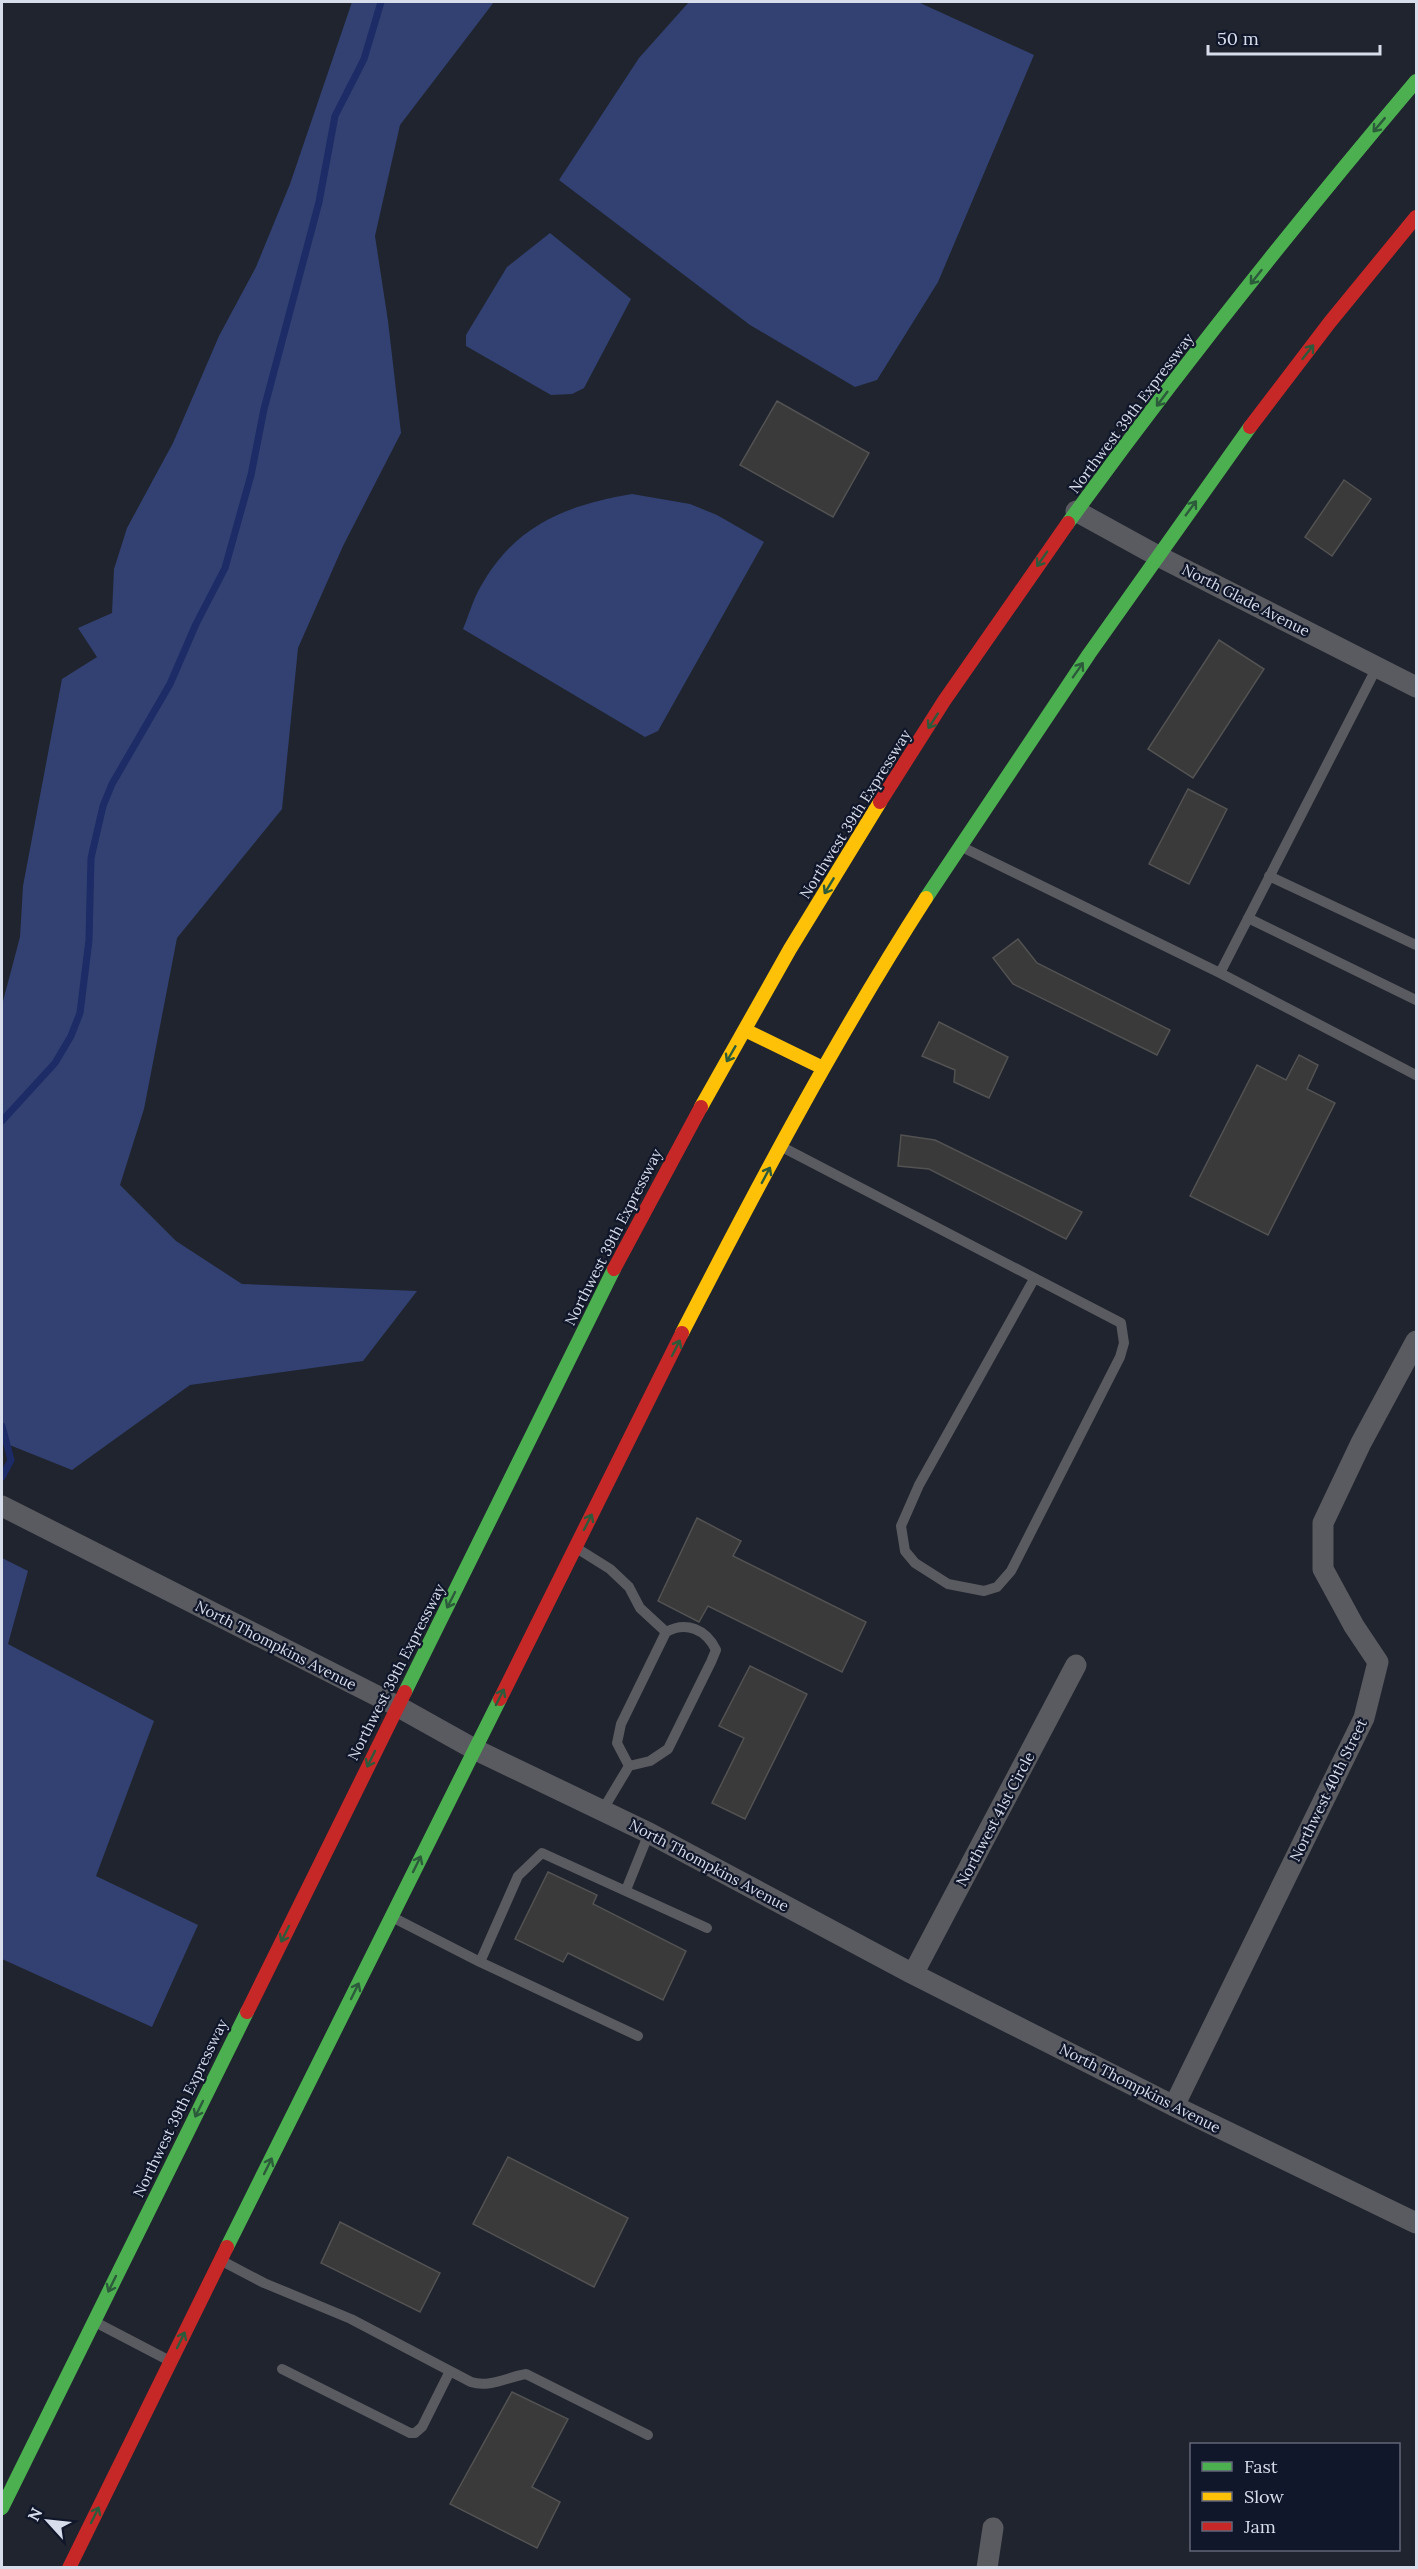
<svg xmlns="http://www.w3.org/2000/svg" width="1418" height="2569" font-family="Lora,serif">
	<style>
		.green { fill: #324171 }
		.lines { fill: none; stroke-linecap: round; stroke-linejoin: round }
		.stream { stroke: #1d2b66; stroke-width: 7 }
		.building { fill: #3a3a3a; stroke: #535252; stroke-width: 1.5 }
		.lane { stroke: #5a5b60; stroke-width: 10 }
		.street { stroke: #5a5b60; stroke-width: 21 }
		.fast { stroke: #4caf50; stroke-width: 14 }
		.slow { stroke: #ffc107; stroke-width: 14 }
		.jam { stroke: #c62828; stroke-width: 14 }
		.oneway { stroke: #2c5b3b }
		.labels { text-anchor: middle; dominant-baseline: central; stroke-width: 4.5; stroke-linejoin: round; paint-order: stroke }
		.street-label { font-size: 15px; fill: #d8ddeb; stroke: #11172a }
	</style>
	<rect width="100%" height="100%" fill="#20242e"/>
	<!-- green -->
	<path class="green" d="M352 2H494L400 125 375 236 388 321 401 433 343 546 298 648 282 809 177 938 144 1109 120 1185 176 1241 242 1284 417 1291 363 1361 190 1385 72 1470 2 1442V1005L20 937 23 886 62 679 97 657 78 628 112 613 114 569 127 528 173 443 219 336 256 267 290 184Z
		M689 2H918L1034 55 938 282 877 380 855 387 750 325 559 180 639 58Z
		M550 233 631 299 584 388 572 394 551 395 466 346V335L507 267Z
		M632 494 690 504 717 515 764 542 658 731 645 737 463 629C469 615 473 599 481 586 515 525 567 505 632 494Z
		M2 1558 28 1571 8 1644 154 1721 96 1876 198 1925 152 2027 2 1959Z"/>
	<g class="lines">
		<!-- stream -->
		<path class="stream" d="M2 1121 55 1063 71 1036 80 1013 89 940 91 858 103 806 112 784 170 684 196 624 225 568 251 475 264 409 319 202 335 116 364 59 381 2
			M2 1426 11 1460 2 1477"/>
	</g>
	<!-- building -->
	<path class="building" d="M777 401 869 453 833 517 740 465Z
		M1344 480 1371 499 1332 556 1305 537Z
		M1219 640 1264 669 1193 778 1148 749Z
		M1188 789 1227 809 1189 884 1149 864Z
		M1018 939 1037 963 1170 1030 1157 1055 1013 984 993 958Z
		M939 1022 1008 1057 989 1098 954 1082 955 1070 922 1056Z
		M1299 1055 1318 1065 1307 1089 1335 1103 1268 1235 1190 1196 1257 1065 1286 1080Z
		M901 1135 935 1140 1082 1212 1066 1239 929 1169 898 1166Z
		M697 1518 741 1541 733 1556 866 1622 842 1672 708 1606 699 1622 658 1601Z
		M750 1666 807 1694 745 1819 712 1803 744 1738 719 1726Z
		M548 1872 597 1895 593 1904 686 1951 663 2000 568 1953 563 1962 515 1939Z
		M508 2157 628 2218 594 2287 473 2224Z
		M340 2222 440 2273 420 2312 321 2263Z
		M512 2392 568 2419 532 2487 560 2502 537 2548 450 2504Z"/>
	<g class="lines">
		<!-- lane -->
		<path class="lane" d="M1377 667 1220 973 1416 1075
			M962 847 1220 973
			M1269 876 1416 945
			M1248 918 1416 1000
			M784 1148 1121 1323 1124 1343 1120 1357 1011 1571 997 1587 984 1591 948 1584 915 1563 905 1551 901 1526 919 1485 1034 1279
			M578 1549 610 1569 629 1587 640 1608 666 1632
			M602 1811 629 1766 650 1761 668 1749 711 1662 716 1650C706 1629 686 1621 666 1632L621 1724 617 1743 629 1766
			M626 1890 649 1833
			M394 1918 480 1962 638 2036
			M480 1962 518 1876 542 1853 707 1928
			M224 2262 264 2283 351 2319 471 2382C489 2388 508 2377 526 2374L648 2435
			M97 2323 168 2360
			M282 2369 410 2433H415L422 2427 450 2371"/>
		<!-- street -->
		<path class="street" d="M1076 511 1156 555 1416 687
			M2 1506 397 1706 474 1749 649 1833 913 1974 1174 2106 1416 2223
			M913 1974 1076 1665
			M1174 2106 1364 1718 1378 1662 1354 1626 1323 1569V1523L1361 1443 1416 1341
			M987 2568 993 2528"/>
		<!-- fast -->
		<path class="fast" d="M1068 523C1178 371 1295 224 1416 81
			M926 898 1089 654 1250 427
			M405 1692 614 1269
			M227 2247 500 1699
			M2 2508 247 2012"/>
		<!-- slow -->
		<path class="slow" d="M745 1030 823 1068
			M701 1107 790 949 880 802
			M682 1333C758 1185 836 1038 926 898"/>
		<!-- jam -->
		<path class="jam" d="M1250 427 1330 322 1416 217
			M880 802 944 701 1068 523
			M614 1269 701 1107
			M500 1699 682 1333
			M247 2012 405 1692
			M69 2568 227 2247"/>
	</g>
	<!-- one-way arrows -->
	<defs><path id="oneway-shaft" d="M-6 0H5M1.5-3L5.5 0L1.5 3" fill="none" stroke-width="1.6" stroke-linecap="round" stroke-linejoin="round" transform="scale(1.5)"/></defs>
	<g class="oneway">
		<use href="#oneway-shaft" transform="translate(1379 125) rotate(130)"/>
		<use href="#oneway-shaft" transform="translate(1256 277) rotate(128)"/>
		<use href="#oneway-shaft" transform="translate(1308 352) rotate(-52)"/>
		<use href="#oneway-shaft" transform="translate(1162 399) rotate(127)"/>
		<use href="#oneway-shaft" transform="translate(1191 508) rotate(-54)"/>
		<use href="#oneway-shaft" transform="translate(1042 559) rotate(125)"/>
		<use href="#oneway-shaft" transform="translate(1078 670) rotate(-55)"/>
		<use href="#oneway-shaft" transform="translate(933 721) rotate(123)"/>
		<use href="#oneway-shaft" transform="translate(829 886) rotate(121)"/>
		<use href="#oneway-shaft" transform="translate(731 1054) rotate(120)"/>
		<use href="#oneway-shaft" transform="translate(766 1175) rotate(-62)"/>
		<use href="#oneway-shaft" transform="translate(676 1348) rotate(-63)"/>
		<use href="#oneway-shaft" transform="translate(588 1522) rotate(-63)"/>
		<use href="#oneway-shaft" transform="translate(451 1600) rotate(117)"/>
		<use href="#oneway-shaft" transform="translate(500 1697) rotate(-63)"/>
		<use href="#oneway-shaft" transform="translate(371 1759) rotate(116)"/>
		<use href="#oneway-shaft" transform="translate(417 1864) rotate(-64)"/>
		<use href="#oneway-shaft" transform="translate(285 1934) rotate(116)"/>
		<use href="#oneway-shaft" transform="translate(355 1991) rotate(-64)"/>
		<use href="#oneway-shaft" transform="translate(199 2109) rotate(116)"/>
		<use href="#oneway-shaft" transform="translate(268 2166) rotate(-64)"/>
		<use href="#oneway-shaft" transform="translate(112 2284) rotate(116)"/>
		<use href="#oneway-shaft" transform="translate(181 2340) rotate(-64)"/>
		<use href="#oneway-shaft" transform="translate(95 2515) rotate(-64)"/>
	</g>
	<g class="labels">
		<!-- street labels -->
		<g class="street-label">
			<text transform="translate(1131 413) rotate(-53)">Northwest 39th Expressway</text>
			<text transform="translate(1246 600) rotate(27)">North Glade Avenue</text>
			<text transform="translate(855 814) rotate(-58)">Northwest 39th Expressway</text>
			<text transform="translate(613 1237) rotate(-63)">Northwest 39th Expressway</text>
			<text transform="translate(276 1645) rotate(27)">North Thompkins Avenue</text>
			<text transform="translate(396 1672) rotate(-63)">Northwest 39th Expressway</text>
			<text transform="translate(1328 1790) rotate(-64)">Northwest 40th Street</text>
			<text transform="translate(995 1819) rotate(-62)">Northwest 41st Circle</text>
			<text transform="translate(709 1865) rotate(28)">North Thompkins Avenue</text>
			<text transform="translate(1140 2088) rotate(27)">North Thompkins Avenue</text>
			<text transform="translate(180 2108) rotate(-64)">Northwest 39th Expressway</text>
		</g>
	</g>
	<!-- border -->
	<rect width="1418" height="2569" fill="none" stroke="#d8ddeb" stroke-width="6"/>
	<!-- legend -->
	<rect x="1190" y="2443" width="210" height="108" fill="#11172a" stroke="#616677" stroke-width="1.5"/>
	<rect x="1202" y="2462" width="30" height="9" fill="#4caf50" stroke="#616677" stroke-width="1.5"/>
	<text x="1244" y="2473" font-size="18" fill="#d8ddeb">Fast</text>
	<rect x="1202" y="2492" width="30" height="9" fill="#ffc107" stroke="#616677" stroke-width="1.5"/>
	<text x="1244" y="2503" font-size="18" fill="#d8ddeb">Slow</text>
	<rect x="1202" y="2522" width="30" height="9" fill="#c62828" stroke="#616677" stroke-width="1.5"/>
	<text x="1244" y="2533" font-size="18" fill="#d8ddeb">Jam</text>
	<!-- north arrow -->
	<g transform="translate(48 2521) rotate(297)" stroke="#11172a" stroke-width="4.5" paint-order="stroke">
	<path d="M0-4.5L10 22L0 15L-10 22Z" fill="#d8ddeb"/>
	<text y="-9" font-size="16" font-weight="bold" text-anchor="middle" fill="#d8ddeb">N</text>
	</g>
	<!-- scale -->
	<path d="M1208 45v9h172v-9" fill="none" stroke="#d8ddeb" stroke-width="3"/>
	<text x="1217" y="45" font-size="18" fill="#d8ddeb" stroke="#11172a" stroke-width="4.5" paint-order="stroke">50 m</text>
</svg>
